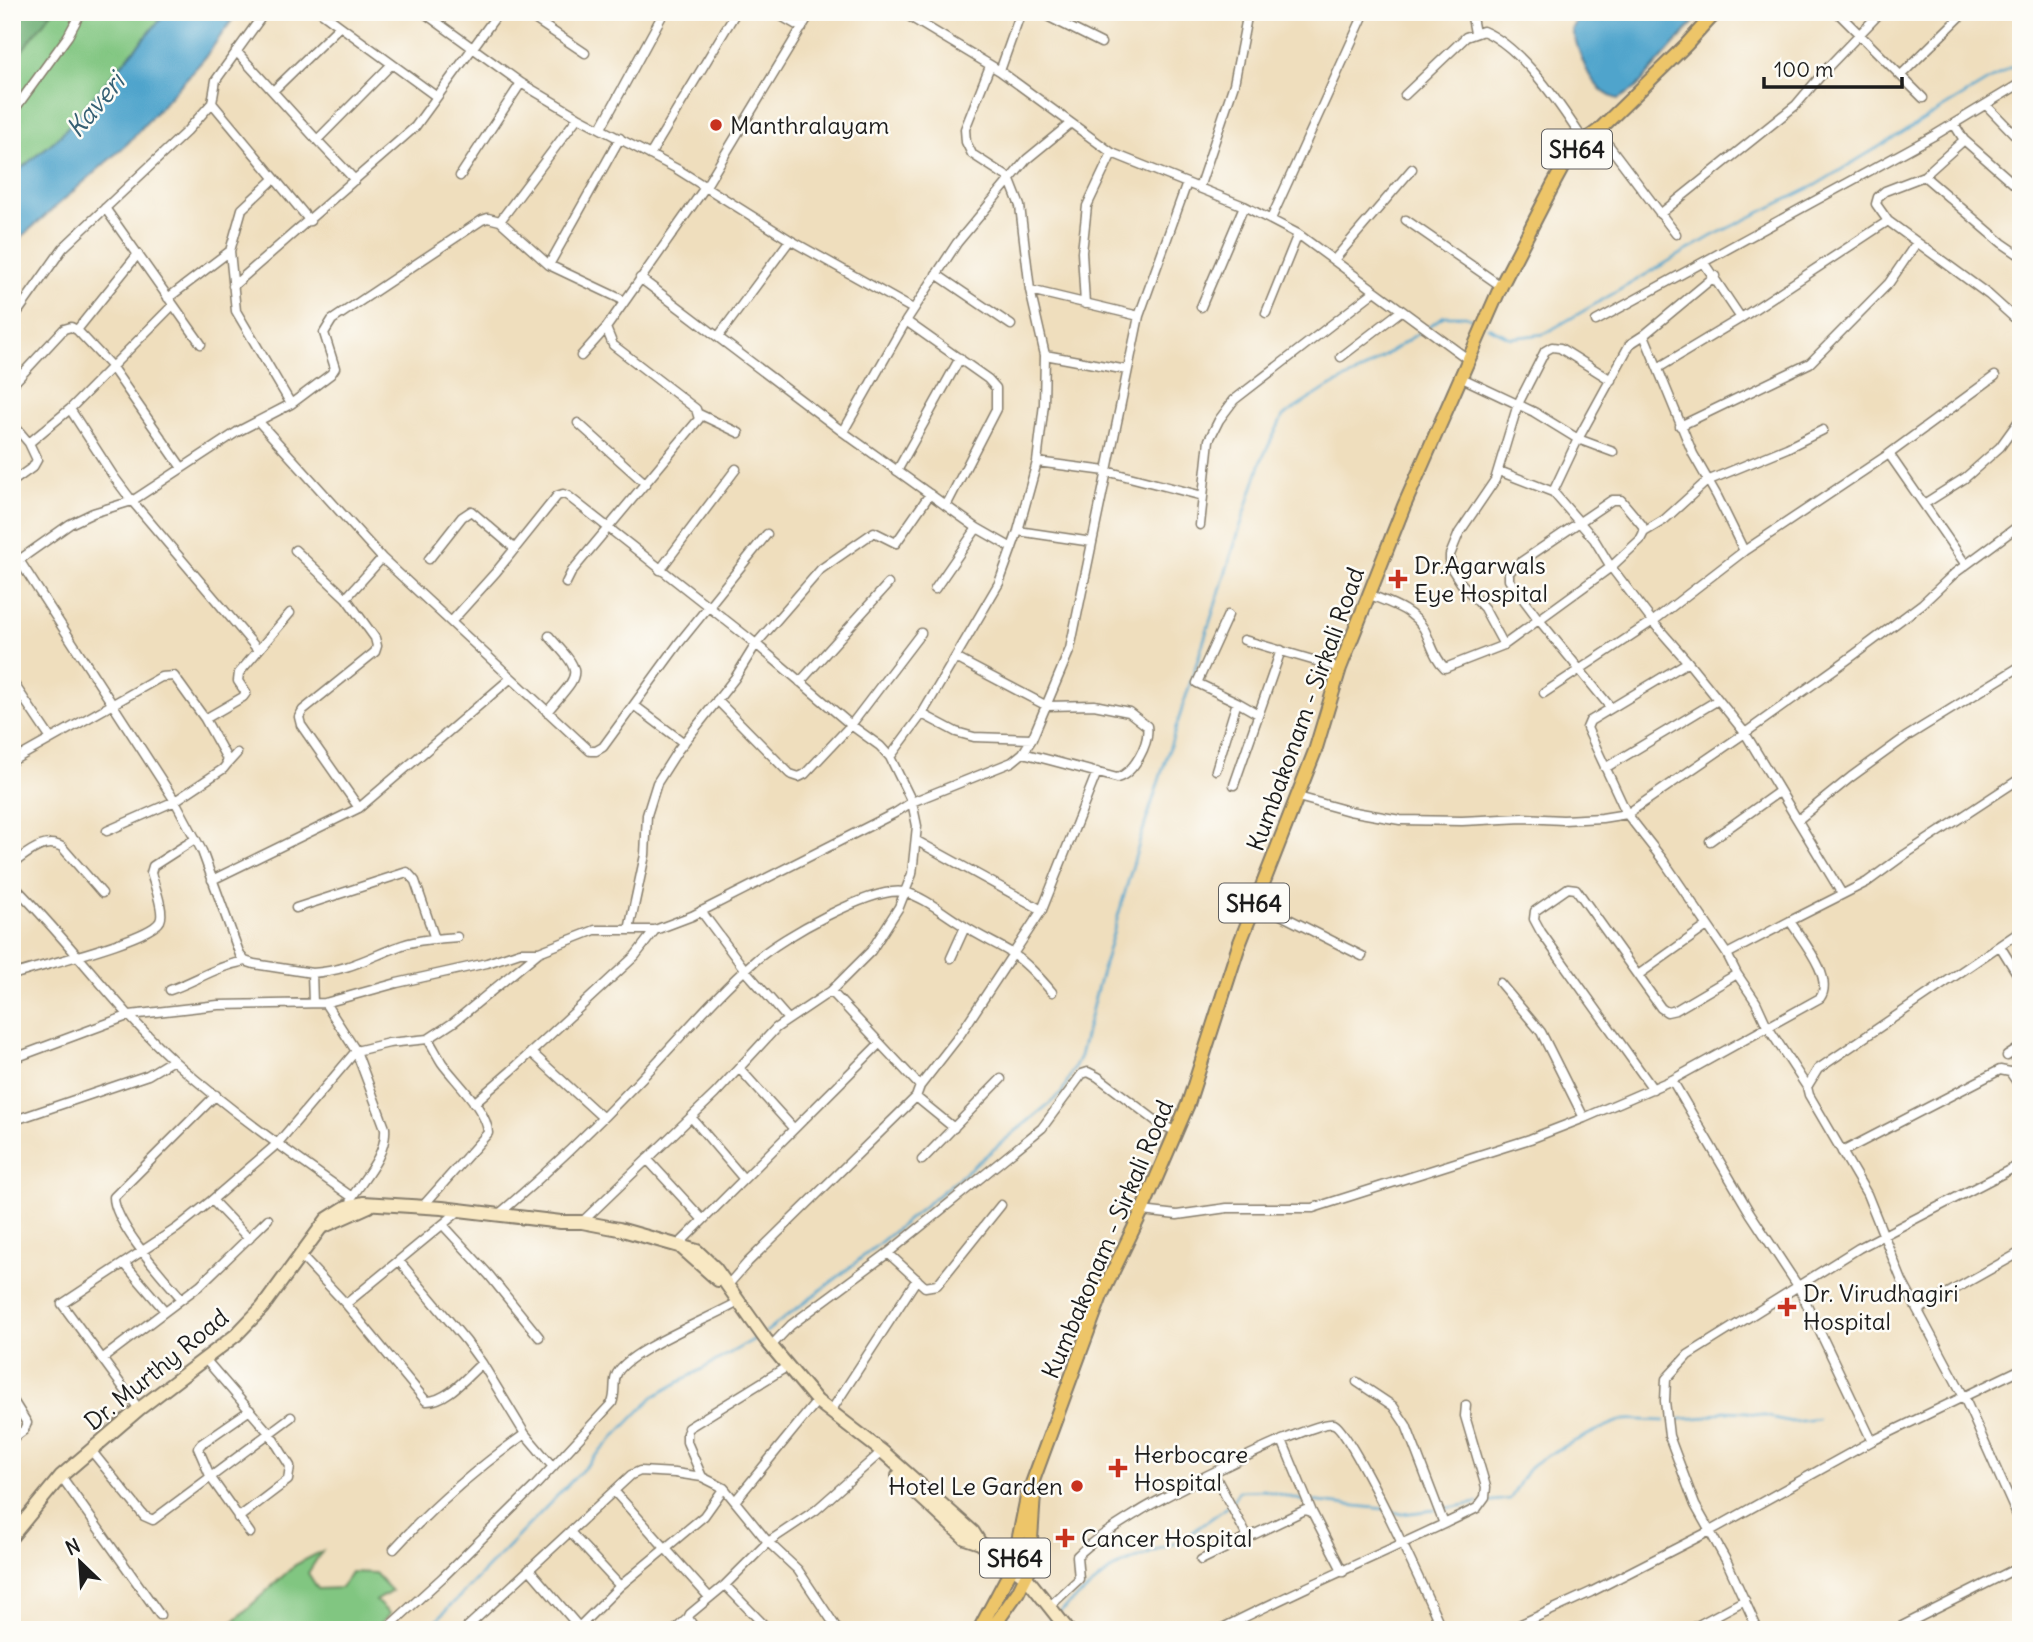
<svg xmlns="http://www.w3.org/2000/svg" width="2033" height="1642" font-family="Delius,sans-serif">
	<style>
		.green { fill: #81c681; stroke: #4e714e; stroke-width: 2 }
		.forest { fill: #68ab6f; stroke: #426446; stroke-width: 2 }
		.water { fill: #50a4cc; stroke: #366074; stroke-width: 2 }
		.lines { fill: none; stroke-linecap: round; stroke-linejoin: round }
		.stream { stroke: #50a4cc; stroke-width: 2.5 }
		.street-casing { stroke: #867d6c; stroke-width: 11 }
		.secondary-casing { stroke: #867d6c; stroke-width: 16 }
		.primary-casing { stroke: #867d6c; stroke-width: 16 }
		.highway-casing { stroke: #867d6c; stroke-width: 18 }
		.street { stroke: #fff; stroke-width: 8 }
		.secondary { stroke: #f8e8c3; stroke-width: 12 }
		.primary { stroke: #edc569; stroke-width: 12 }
		.highway { stroke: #edc569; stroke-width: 14 }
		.poi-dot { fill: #c8321e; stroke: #fdfcf7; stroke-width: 2.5 }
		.labels { text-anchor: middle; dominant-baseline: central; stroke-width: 5; stroke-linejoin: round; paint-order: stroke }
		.shield { fill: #fdfcf7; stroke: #605f5e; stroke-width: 2 }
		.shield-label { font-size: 23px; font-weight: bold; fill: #1c1c1c }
		.poi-label { font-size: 24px; fill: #1c1c1c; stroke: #fdfcf7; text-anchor: start }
		.street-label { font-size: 24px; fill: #1c1c1c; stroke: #fdfcf7 }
		.water-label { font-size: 26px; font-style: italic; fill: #366074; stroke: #fdfcf7 }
	</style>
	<rect width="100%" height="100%" fill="#fdfcf7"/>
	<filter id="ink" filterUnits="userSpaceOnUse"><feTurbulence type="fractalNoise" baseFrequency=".0143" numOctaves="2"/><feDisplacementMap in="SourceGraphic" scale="14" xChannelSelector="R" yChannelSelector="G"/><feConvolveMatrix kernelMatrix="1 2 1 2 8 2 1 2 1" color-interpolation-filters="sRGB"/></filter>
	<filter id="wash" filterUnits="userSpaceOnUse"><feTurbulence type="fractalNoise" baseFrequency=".00686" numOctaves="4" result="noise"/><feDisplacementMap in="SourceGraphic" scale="28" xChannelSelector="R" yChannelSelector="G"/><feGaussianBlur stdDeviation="1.57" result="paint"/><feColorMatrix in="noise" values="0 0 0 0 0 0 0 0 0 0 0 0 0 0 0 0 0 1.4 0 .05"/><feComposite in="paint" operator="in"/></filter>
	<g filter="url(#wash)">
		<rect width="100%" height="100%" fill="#efdebd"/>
		<!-- green -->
		<path class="green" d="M52 12H167L59 137 12 176V63Z
			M322 1551 308 1573 318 1589 341 1588 351 1572 375 1573 392 1591 376 1601 390 1614 374 1630H224L295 1565Z"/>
		<!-- forest -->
		<path class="forest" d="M12 12H52L12 63Z"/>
		<!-- water -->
		<path class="water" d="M167 12H238L203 60 128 143 12 245V176L59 137Z
			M1581 12H1703L1635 89 1618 99C1589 91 1580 55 1572 30Z"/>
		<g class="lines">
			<!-- stream -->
			<path class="stream" d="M1488 327 1511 338 1544 334 1712 236 1814 186 2021 61
				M766 1332 843 1273 1061 1094 1080 1056 1098 985 1141 837 1262 459 1283 416 1327 388 1362 371 1444 316H1466L1482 324
				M1670 1420 1707 1417 1724 1411 1747 1412 1792 1422 1818 1419
				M1310 1501 1384 1509 1402 1514 1435 1510
				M1484 1502 1510 1499C1517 1489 1523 1475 1531 1466 1539 1458 1613 1421 1625 1420 1638 1419 1651 1421 1664 1421
				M1442 1509 1477 1503
				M1058 1613 1114 1568 1181 1540 1230 1505 1239 1491 1264 1490 1304 1501
				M427 1630 653 1397 760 1336
				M1041 1630 1053 1617"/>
		</g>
	</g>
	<g filter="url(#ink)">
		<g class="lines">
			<!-- street casing -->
			<g class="street-casing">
				<path id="street" d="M321 12 340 26
					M423 12 521 83 578 117 677 169 790 240 913 309
					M524 12 585 53
					M774 12 802 28
					M902 12 1000 71 1112 153 1244 206 1298 234 1469 360
					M1039 12 1101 43
					M1471 12 1475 33
					M1837 12 1923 98
					M236 51 317 140
					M1000 71 1021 12
					M1901 75 1965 12
					M273 91 340 26 437 97
					M1405 95 1466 37 1483 31C1522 47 1561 106 1584 141
					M212 103 310 221
					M1987 106 2021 141
					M12 113 68 36 81 12
					M1954 124 1964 140 1924 176 1885 191 1878 197 1876 204 1888 221 1989 295 2021 324
					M601 128 664 12
					M1598 131 1676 234
					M1964 140 2021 190
					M650 155 736 12
					M460 176 521 83
					M1924 176 2002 243 2021 256
					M274 179 242 209 230 251 236 311 291 404
					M355 180 317 140 392 64
					M1199 188 1234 84 1248 12
					M105 208 201 344
					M1660 214 1796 105 1829 66 1881 12
					M1271 219 1365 12
					M1406 220 1501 286
					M500 221 578 117
					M1334 260 1412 169
					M1704 263 1741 318
					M549 265 620 138
					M936 274 1011 325
					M640 278 843 432 977 528 1012 548
					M233 286 415 127 499 12
					M1030 290 1139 316
					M168 298 230 251
					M1085 304 1082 252 1087 206 1112 153
					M1201 307 1244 206
					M1266 313 1298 234
					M12 320 63 248 187 131 212 103 216 80 265 12
					M906 321 988 379 996 388V409L946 506
					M1596 321 1935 135 2021 83
					M77 330 138 254
					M1644 335 1693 454 1717 496 1744 551
					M718 337 790 240
					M1045 355 1127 370
					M581 356 606 328
					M1341 357 1401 311
					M1658 368 1741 318 1888 221
					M1462 378 1534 412 1578 439 1613 452
					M12 385 64 329 71 327 77 330 111 366 182 468
					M70 409 114 477 132 501 258 650
					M699 414 739 433
					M259 422 382 558 590 751H596L603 747 679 643 767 534
					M12 423 29 443 37 460 33 467 12 482
					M578 423 646 484
					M1680 426 1810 363 1889 283 1917 242
					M843 432 906 321 957 243 1027 159 1071 123
					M29 443 70 409 173 305
					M1889 454 1966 565
					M1037 462 1106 471 1203 496
					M897 471 960 358
					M1499 471 1553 492 1594 539 1611 567 1652 621 1688 662 1745 733 1842 894
					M1553 492 1578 439 1630 344 1644 335 1715 276
					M1924 504 1965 478 2000 447 2021 418
					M1200 525 1209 440 1219 420 1234 400 1375 291
					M1018 531 1092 542
					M1644 532 1664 520 1707 481 1787 448 1823 430
					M295 550 346 598 375 638 377 646 375 652 303 710 299 717 301 725 359 808
					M429 559 462 517 471 511 514 548
					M660 570 736 469
					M566 583 572 571 699 419 696 409 613 345 606 328 706 186 811 12
					M935 589 977 528
					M1368 594C1389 603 1412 609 1424 629 1431 642 1434 658 1445 668L1504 645 1611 567 1640 540 1644 532 1642 525 1621 500H1612L1515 566 1509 573V580L1539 620 1611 708
					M346 598 382 558
					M1228 615 1197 683 1237 702
					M451 622 496 572 557 496 563 494 568 496 756 644 851 725 880 746 890 757 912 802 917 826 912 874 899 907 871 951 831 991 776 1028 715 1094 582 1222
					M1244 640 1340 668
					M1504 645 1484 608 1461 583 1450 566V555L1459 533 1495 480 1518 404 1545 351 1552 347 1560 348 1611 380
					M956 658 1047 706 1094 705 1129 712 1147 726C1150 743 1134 773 1117 778L1023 753
					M1688 662 1590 721 1587 728 1627 814 1663 860 1727 954 1737 974 1756 1002 1767 1026 1807 1087
					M12 681 51 739
					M800 682 888 584
					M1544 693 1656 619 1744 551 1889 454 1995 376
					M717 700 790 774 799 777 805 774 851 725 921 633
					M635 706 684 743
					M547 712C581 671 585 676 549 636
					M922 714 956 732 974 737 1032 739
					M205 719 243 697 246 693 238 681 239 673 290 613
					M890 757 922 714 999 583 1018 531 1037 462 1044 404 1045 355 1030 290 1020 206 1009 178 972 154 966 142 965 129 990 66
					M12 761 161 677 174 676 205 719 226 757 227 764 223 769 175 801 107 831
					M227 764 237 753
					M1605 768 1718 700
					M1216 770 1237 702 1258 714
					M1234 785 1281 650
					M1298 797 1349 811 1400 820 1462 821 1523 818 1563 820 1602 818 1627 814 1745 733 1847 660 1922 604 1955 573 2021 524
					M1798 820 1851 777 1906 737 2021 666
					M917 841 1042 910
					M1710 841 1780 791
					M12 864C27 854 44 837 62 847L102 893
					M212 880 359 808 511 678
					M12 884C69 940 115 1007 174 1061 230 1111 291 1154 352 1197L351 1205
					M1255 902 1362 956
					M296 908 407 872 415 881 435 939
					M701 911 745 970 788 1019
					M629 930 645 855 647 815 657 783 678 750 735 678 756 644 821 569 874 532 896 543 930 494
					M2021 931 1818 1069 1807 1087 1809 1095 1867 1194 1902 1281 1964 1397 2021 1524
					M2000 946 2021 980
					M1727 954 1790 921
					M951 958 965 927
					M312 973C346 971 366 959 397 947 416 939 437 939 457 937
					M12 975C38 966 150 940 160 921 165 912 154 884 151 873L153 866 195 839
					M1638 975 1707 926
					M1500 983 1541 1032 1584 1118
					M170 990C196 981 217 966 245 961
					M831 991 920 1086
					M313 1003 312 973 254 964 245 961 240 955 202 851 175 801 19 560 70 524 93 513 132 501 237 432 291 404 331 374 335 368 324 333 332 320 482 220 488 218 500 221 549 265 625 301
					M325 1003 356 1051 385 1128C387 1153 366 1176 352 1197
					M531 1052 602 1117
					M2007 1056 2021 1047
					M12 1059 130 1015 218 1005 325 1003 397 983 487 963 520 952H539L595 930H655L692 916 895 813 912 802 1012 762 1023 753 1032 739 1070 649 1139 316 1187 183
					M739 1068 794 1129
					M1672 1080 1750 1213 1798 1286 1872 1441
					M1653 1089 1541 932 1534 919 1535 911 1568 888 1576 889 1661 1008 1667 1012 1676 1010 1737 974
					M916 1097 954 1128
					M474 1103 511 1071 635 956 655 930
					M691 1117 743 1178
					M21 1118 148 1075 173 1060
					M1842 1152 2000 1070 2010 1072 2021 1088
					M647 1159 703 1220
					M922 1160 1001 1079
					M212 1200 249 1239
					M422 1207 488 1133C488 1111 455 1081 442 1063 437 1055 433 1047 428 1039
					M1142 1211 1177 1215 1227 1208H1313L1530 1139 1584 1118 1672 1080 1820 998C1835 978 1801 939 1790 921L1867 882 1904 855 2021 778
					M499 1214C547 1173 594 1128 638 1082 677 1042 713 997 756 960 781 938 872 886 904 892 923 896 947 916 964 926 979 936 995 943 1010 952 1026 962 1040 978 1052 992
					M443 1225 489 1275 539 1337
					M678 1245 880 1043
					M888 1253 925 1287 937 1285 1001 1205
					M301 1256 346 1304 426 1401C447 1402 467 1376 482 1363
					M399 1261 466 1341 482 1363 525 1434 553 1467
					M124 1263 165 1311
					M727 1286 748 1262 916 1097 920 1086 959 1036 1042 910 1097 772
					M181 1298C163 1277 114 1223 114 1197L216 1095
					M346 1304 459 1211
					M1918 1310 2021 1252
					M771 1346 791 1325 888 1253 1042 1128 1082 1074 1088 1072 1098 1077 1160 1124 1177 1132
					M102 1359 200 1285 268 1219
					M205 1359 270 1434 290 1466 288 1480 238 1518
					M1357 1382 1393 1406 1406 1425 1444 1524
					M12 1399 27 1423 24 1430 12 1439
					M139 1409 62 1304 177 1228 212 1200 277 1144 356 1051 389 1043 428 1039 454 1022 539 952
					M250 1410 201 1444 198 1448 211 1478 250 1533
					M831 1411 917 1279
					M688 1428 788 1366
					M687 1433V1442L702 1477
					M1282 1440 1312 1512
					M90 1449 144 1516 153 1520 291 1417
					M1214 1474 1247 1536
					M61 1476 160 1615
					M614 1491 709 1597
					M736 1500 817 1401
					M571 1533 620 1586
					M394 1549C433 1506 477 1468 525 1434
					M1201 1560 1305 1510 1312 1512 1343 1572
					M530 1570 579 1627
					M725 1585 766 1627
					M1050 1606 1079 1579 1077 1556C1093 1540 1116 1526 1137 1513 1159 1498 1317 1418 1334 1424 1351 1430 1431 1603 1442 1630
					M385 1630 443 1577 535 1486 612 1403C616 1393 613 1384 616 1376 623 1352 714 1317 738 1302
					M464 1630 631 1475 640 1471 675 1473 702 1477 724 1488 768 1542 798 1570 838 1630
					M576 1630 620 1586 704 1516 724 1488
					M675 1630 688 1618
					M696 1630 688 1618 690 1614 725 1585 768 1542 816 1510 878 1455
					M1219 1630C1304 1586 1392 1550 1477 1508L1485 1497 1486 1487 1465 1416 1466 1405
					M1508 1630 1591 1592 1710 1531 1872 1441 2021 1369
					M1689 1630 1745 1600
					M1758 1630 1727 1562 1695 1505 1669 1436 1665 1401 1666 1379 1688 1355 1859 1248 2021 1164
					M1894 1630 2021 1566"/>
			</g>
			<!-- secondary casing -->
			<g class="secondary-casing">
				<path id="secondary" d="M322 1227 369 1206
					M682 1248 718 1280
					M898 1476 965 1538 980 1543 1026 1577 1068 1630
					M12 1536 61 1476 139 1409 236 1335 262 1308 327 1219 346 1207 363 1203 442 1208 561 1222H582L619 1229 697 1251 715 1268 766 1340 817 1401 883 1452 973 1532 980 1543"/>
			</g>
			<!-- primary casing -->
			<g class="primary-casing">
				<path id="primary" d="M979 1630 1013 1566 1027 1497 1101 1296 1142 1211 1188 1104 1239 945 1315 751 1340 668 1404 506 1501 286 1554 183 1566 161 1584 141 1598 131 1686 45 1716 12
					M991 1630 1018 1592 1029 1570 1034 1494"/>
			</g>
			<!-- highway casing -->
			<g class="highway-casing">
				<path id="highway" d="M1713 15 1714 12"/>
			</g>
			<!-- street -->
			<use href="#street" class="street"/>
			<!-- secondary -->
			<use href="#secondary" class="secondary"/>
			<!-- primary -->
			<use href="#primary" class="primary"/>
			<!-- highway -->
			<use href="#highway" class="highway"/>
		</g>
	</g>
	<!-- markers -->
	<g class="poi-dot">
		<circle cx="716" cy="125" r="7"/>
		<path d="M1394.5 568.5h7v7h7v7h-7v7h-7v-7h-7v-7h7z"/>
		<path d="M1783.5 1296.5h7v7h7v7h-7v7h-7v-7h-7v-7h7z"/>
		<path d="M1114.5 1457.5h7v7h7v7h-7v7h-7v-7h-7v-7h7z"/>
		<circle cx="1077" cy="1486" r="7"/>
		<path d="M1061.5 1527.5h7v7h7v7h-7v7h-7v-7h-7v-7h7z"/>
	</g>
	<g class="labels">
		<!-- shield labels -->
		<g class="shield">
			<rect x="1542" y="129.5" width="70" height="39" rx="5"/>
			<rect x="1219" y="883.5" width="70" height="39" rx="5"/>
			<rect x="980" y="1538.5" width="70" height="39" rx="5"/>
		</g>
		<g class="shield-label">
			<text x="1577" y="149">SH64</text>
			<text x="1254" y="903">SH64</text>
			<text x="1015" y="1558">SH64</text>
		</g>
		<!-- poi labels -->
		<g class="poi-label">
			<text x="730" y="125">Manthralayam</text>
			<text x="1414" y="565">Dr.Agarwals<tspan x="1414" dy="28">Eye Hospital</tspan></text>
			<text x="1803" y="1293">Dr. Virudhagiri<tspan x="1803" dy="28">Hospital</tspan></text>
			<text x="1134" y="1454">Herbocare<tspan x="1134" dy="28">Hospital</tspan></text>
			<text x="1063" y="1486" text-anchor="end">Hotel Le Garden</text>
			<text x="1081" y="1538">Cancer Hospital</text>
		</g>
		<!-- street labels -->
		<g class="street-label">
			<text transform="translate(1305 709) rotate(-70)">Kumbakonam - Sirkali Road</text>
			<text transform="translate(1107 1239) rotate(-67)">Kumbakonam - Sirkali Road</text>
			<text transform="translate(156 1369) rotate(-39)">Dr. Murthy Road</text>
		</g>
		<!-- water labels -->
		<g class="water-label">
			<text transform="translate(95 105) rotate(-50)">Kaveri</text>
		</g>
	</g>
	<!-- margin -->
	<rect width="2033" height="1642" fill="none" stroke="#fdfcf7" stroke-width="42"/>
	<!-- north arrow -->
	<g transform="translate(80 1562) rotate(335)" stroke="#fdfcf7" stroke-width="5" paint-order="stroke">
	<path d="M0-5L12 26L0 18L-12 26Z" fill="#1c1c1c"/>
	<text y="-10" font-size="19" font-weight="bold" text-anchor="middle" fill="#1c1c1c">N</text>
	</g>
	<!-- scale -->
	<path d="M1764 77v10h138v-10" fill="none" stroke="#1c1c1c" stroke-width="3.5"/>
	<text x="1774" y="77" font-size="21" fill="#1c1c1c" stroke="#fdfcf7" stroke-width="5" paint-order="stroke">100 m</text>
</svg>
